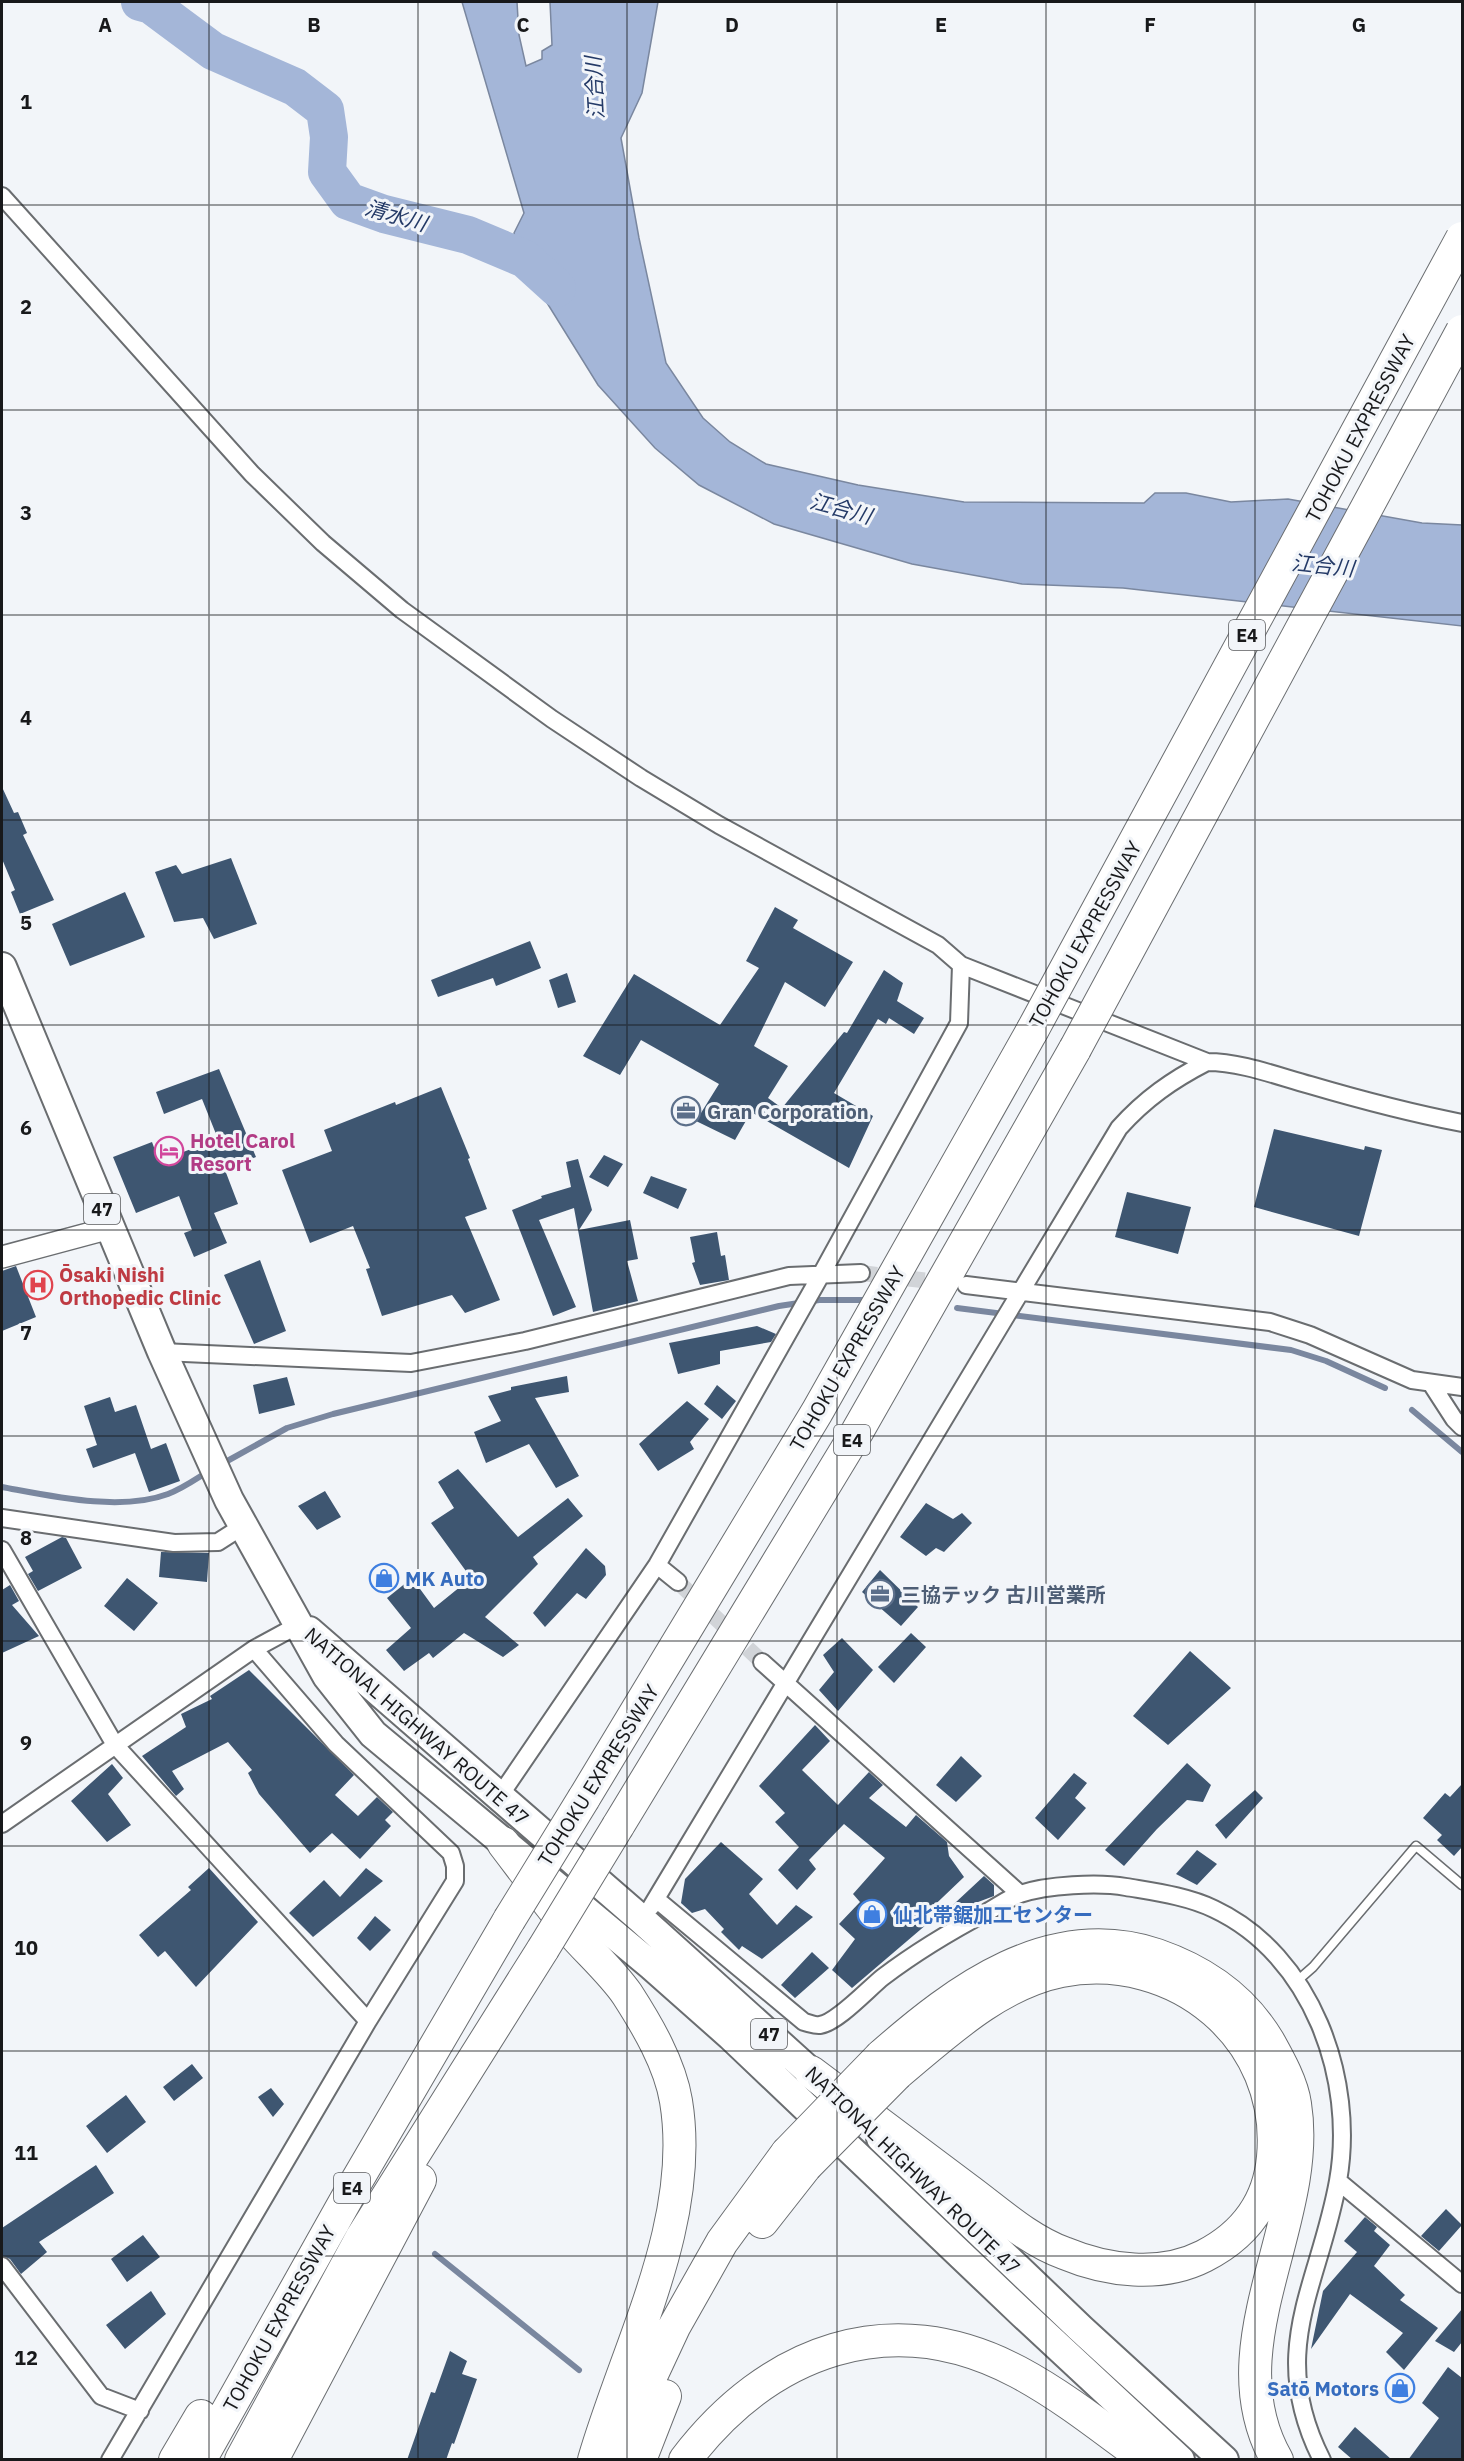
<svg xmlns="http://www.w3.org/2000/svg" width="1464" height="2461" font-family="'IBM Plex Sans','Noto Sans JP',sans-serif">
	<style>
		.water { fill: #a4b6d8; stroke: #7a879f; stroke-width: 1.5 }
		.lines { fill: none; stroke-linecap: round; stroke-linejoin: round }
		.stream { stroke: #7a879f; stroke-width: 6 }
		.river { stroke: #a4b6d8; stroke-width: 38 }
		.building { fill: #3e5671 }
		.minor-tunnel { stroke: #d1d4d8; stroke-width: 16; stroke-dasharray: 16 8; stroke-linecap: butt }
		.service-casing { stroke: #6a6d70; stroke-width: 11 }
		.minor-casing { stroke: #6a6d70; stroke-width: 20 }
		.tertiary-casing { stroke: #6a6d70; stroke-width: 24 }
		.trunk-casing { stroke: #6a6d70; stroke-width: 32 }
		.motorway-casing { stroke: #6a6d70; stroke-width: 34 }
		.service { stroke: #fff; stroke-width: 8 }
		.minor { stroke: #fff; stroke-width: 16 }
		.tertiary { stroke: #fff; stroke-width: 21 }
		.trunk { stroke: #fff; stroke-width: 28 }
		.motorway { stroke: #fff; stroke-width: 32 }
		.motorway-bridge-casing { stroke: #6a6d70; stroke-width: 34; stroke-linecap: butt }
		.motorway-bridge { stroke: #fff; stroke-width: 32 }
		.grid { fill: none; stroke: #18191b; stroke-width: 1.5; stroke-opacity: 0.55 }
		.labels { text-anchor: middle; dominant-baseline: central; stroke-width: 6; stroke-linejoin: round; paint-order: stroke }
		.shield { fill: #f2f5f9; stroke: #595b5e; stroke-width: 1.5 }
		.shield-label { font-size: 18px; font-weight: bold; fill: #18191b }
		.street-label { font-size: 20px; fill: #18191b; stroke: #f2f5f9 }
		.service-label { font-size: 20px; font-weight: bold; fill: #4e5e75; stroke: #f2f5f9; text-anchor: start }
		.hotel-label { font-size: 20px; font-weight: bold; fill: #b23c85; stroke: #f2f5f9; text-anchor: start }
		.health-label { font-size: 20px; font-weight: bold; fill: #be3a42; stroke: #f2f5f9; text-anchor: start }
		.shop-label { font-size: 20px; font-weight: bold; fill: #366cbe; stroke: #f2f5f9; text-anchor: start }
		.water-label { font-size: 21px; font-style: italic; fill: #243a67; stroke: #f2f5f9 }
		.grid-label { font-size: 20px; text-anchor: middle; font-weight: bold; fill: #18191b; stroke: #f2f5f9; stroke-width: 6; stroke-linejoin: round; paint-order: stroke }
	</style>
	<rect width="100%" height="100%" fill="#f2f5f9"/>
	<!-- water -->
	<path class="water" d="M462 2H517L519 35 526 66 542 59V51L552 45 550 2H658L642 93 621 138 639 238 666 363 703 418 730 442 766 464 858 485 964 502 1144 503 1155 493H1186L1231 502 1288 499 1422 523 1462 525V626L1123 588 1022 584 912 564 774 524 699 485 655 448 598 385 544 298 521 269 514 233 524 213Z"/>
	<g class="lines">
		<!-- stream -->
		<path class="stream" d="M957 1308 1291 1350 1326 1361 1385 1388
			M1412 1410 1462 1452
			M220 1465 287 1428 333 1414 779 1306 819 1300H863
			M2 1487C51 1496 120 1512 168 1494 182 1489 196 1479 209 1471
			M435 2254 579 2370"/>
		<!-- river -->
		<path class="river" d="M140 2 151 5 213 51 295 87 325 110 329 137 327 172 348 201 384 214 468 235 525 259 557 288"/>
	</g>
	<!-- building -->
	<path class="building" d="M2 787 14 813 18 812 27 833 23 835 54 900 20 914 11 892 15 890 2 859Z
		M231 858 257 924 214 939 203 918 174 922 155 872 176 865 182 874Z
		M125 892 145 937 70 966 52 924Z
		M775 907 798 920 793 928 853 962 825 1007 785 982 754 1046 788 1066 768 1098 782 1108 844 1032 847 1033 884 970 903 983 897 1001 924 1018 914 1034 889 1018 886 1024 878 1019 834 1093 873 1116 849 1168 751 1112 735 1140 696 1121 719 1084 641 1040 620 1075 583 1056 634 974 720 1025 759 968 746 961Z
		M530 941 541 968 496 986 493 978 438 997 431 980Z
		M567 973 576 1002 558 1008 549 980Z
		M219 1069 256 1157 225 1170 238 1204 214 1213 227 1243 194 1257 184 1233 192 1230 179 1196 136 1213 113 1157 152 1142 159 1161 218 1139 202 1099 164 1114 156 1092Z
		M441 1087 470 1158 468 1159 487 1209 465 1217 500 1300 465 1313 452 1295 382 1316 366 1269 370 1268 353 1226 310 1243 282 1170 332 1151 324 1130 395 1102 396 1105Z
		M1274 1129 1364 1150 1365 1146 1382 1150 1359 1236 1254 1207Z
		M604 1155 623 1164 608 1187 589 1177Z
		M578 1159 592 1210 579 1230 630 1220 638 1259 627 1261 638 1301 593 1312 574 1208 539 1220 576 1307 553 1316 512 1210 542 1198 541 1196 571 1187 566 1162Z
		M651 1176 687 1189 678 1209 643 1193Z
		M1127 1192 1191 1207 1178 1254 1115 1237Z
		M717 1232 721 1256 725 1255 729 1280 700 1285 692 1263 695 1262 690 1237Z
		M260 1260 286 1331 254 1344 224 1275Z
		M16 1266 36 1317 2 1331V1271Z
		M757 1326 776 1334 771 1342 720 1351V1364L678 1374 669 1343Z
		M567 1376 569 1392 535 1398 579 1476 556 1488 529 1444 486 1463 474 1432 501 1421 488 1396 511 1390V1387Z
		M287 1377 295 1405 259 1414 253 1385Z
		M717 1385 736 1401 722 1419 704 1404Z
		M110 1397 115 1412 136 1405 151 1449 166 1443 180 1481 149 1492 135 1453 93 1468 86 1449 97 1445 84 1406Z
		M687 1401 709 1419 690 1442 694 1449 658 1471 639 1444Z
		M458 1469 518 1537 568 1498 583 1516 533 1557 538 1564 485 1617 519 1645 503 1657 464 1633 433 1658 429 1653 404 1671 386 1650 411 1628 387 1598 412 1578 434 1608 471 1578 431 1523 454 1508 438 1482Z
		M325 1491 341 1517 317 1530 298 1506Z
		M926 1503 953 1519 962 1513 972 1523 944 1552 936 1548 926 1556 900 1537Z
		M62 1537 66 1538 82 1568 38 1591 28 1574 33 1571 25 1557Z
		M586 1548 605 1566 606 1575 586 1599 577 1593 545 1627 533 1613Z
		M161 1552 209 1553 207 1582 159 1577Z
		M880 1570 918 1607 901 1626 862 1592Z
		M127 1578 158 1603 134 1631 104 1606Z
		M10 1585 19 1601 12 1605 39 1636 2 1653V1590Z
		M911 1633 926 1647 894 1683 878 1667Z
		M842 1638 873 1670 838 1711 819 1690 834 1672 823 1655Z
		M1190 1651 1231 1688 1168 1745 1133 1716Z
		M249 1670 354 1775 335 1795 358 1816 377 1797 393 1812 385 1820 391 1826 360 1859 332 1833 310 1853 259 1794 248 1773 252 1770 228 1742 172 1771 184 1789 176 1796 142 1756 186 1727 181 1714 212 1699 210 1696Z
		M815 1725 830 1741 802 1770 838 1805 869 1772 883 1785 869 1798 906 1827 916 1815 947 1842 949 1856 964 1877 921 1918 927 1924 852 1988 832 1970 855 1939 839 1924 860 1902 853 1894 885 1858 844 1824 809 1860 816 1869 797 1890 778 1870 799 1847 775 1822 785 1813 759 1786Z
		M961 1756 982 1776 956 1802 936 1785Z
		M1187 1763 1211 1785 1203 1802 1187 1800 1157 1829 1124 1866 1105 1850Z
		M112 1764 123 1778 108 1794 131 1825 107 1842 71 1801Z
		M1074 1773 1087 1783 1075 1798 1086 1808 1058 1840 1035 1818Z
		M1462 1784V1847L1454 1856 1437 1840 1442 1835 1423 1818 1445 1793 1450 1797Z
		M1255 1790 1263 1798 1226 1839 1215 1825Z
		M721 1842 763 1879 749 1894 777 1925 796 1905 813 1917 762 1959 742 1946 739 1950 721 1932 724 1929 705 1909 692 1913 681 1903 685 1879Z
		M1197 1850 1217 1864 1197 1885 1176 1874Z
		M209 1868 258 1922 196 1987 165 1951 158 1957 139 1935 191 1890 188 1887Z
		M366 1868 383 1881 313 1937 289 1913 324 1880 340 1897Z
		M984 1876 994 1885V1896L941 1916Z
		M375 1916 391 1930 370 1951 357 1938Z
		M812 1952 829 1968 795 1998 781 1985Z
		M192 2064 203 2078 174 2101 163 2087Z
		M271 2088 284 2104 273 2117 258 2097Z
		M126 2095 146 2122 107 2153 86 2126Z
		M96 2165 114 2193 39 2242 47 2252 21 2274 10 2259 2 2256V2228Z
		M1446 2209 1462 2225 1439 2251 1421 2236Z
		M1365 2217 1377 2227 1374 2231 1390 2245 1374 2266 1405 2295 1400 2300 1438 2328 1404 2370 1386 2352 1403 2333 1350 2294 1311 2349 1323 2291 1357 2252 1344 2241Z
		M143 2235 160 2257 127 2282 111 2259Z
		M151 2291 166 2314 125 2349 106 2325Z
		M1462 2309V2342L1454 2352 1435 2341Z
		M450 2351 467 2361 462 2374 477 2379 454 2444 452 2443 446 2460H407L431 2392 435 2393Z
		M1448 2367 1462 2378V2460H1408L1439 2418 1422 2403Z
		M1355 2427 1392 2460H1353L1338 2447Z"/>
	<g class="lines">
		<!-- minor-tunnel -->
		<path class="minor-tunnel" d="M861 1273 947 1283
			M678 1582 762 1662"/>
		<!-- service casing -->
		<g class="service-casing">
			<path id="service" d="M1297 1981 1313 1967 1416 1846 1462 1885"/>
		</g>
		<!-- minor casing -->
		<g class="minor-casing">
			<path id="minor" d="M2 196 252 474 323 543 402 610 552 719 641 778 719 825 938 945 961 965 1207 1062C1241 1062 1277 1076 1310 1085 1361 1100 1411 1113 1462 1123
				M966 1285 1270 1322 1310 1335 1412 1380 1462 1387
				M162 1352 411 1363 525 1341 789 1276 861 1273
				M1432 1385 1454 1419 1462 1427
				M2 1518 174 1543 218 1542 243 1526
				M2 1550 115 1745 368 2021
				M657 1565 678 1582
				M762 1662 1020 1894
				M499 1797 657 1565 822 1273 959 1023 961 965
				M2 1824 254 1649 300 1624
				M656 1899 804 2022C809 2023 816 2026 820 2025 837 2023 869 1988 883 1977 916 1952 951 1931 987 1912 998 1906 1009 1898 1020 1894 1047 1885 1098 1882 1126 1887 1155 1892 1187 1896 1214 1909 1312 1955 1356 2079 1338 2181 1319 2287 1266 2350 1322 2460
				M651 1907 1119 1128C1145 1099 1172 1080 1207 1062
				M1338 2181 1462 2284
				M2 2266 101 2396 140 2411
				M110 2460 368 2021 455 1881V1866L451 1853 336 1744 254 1649"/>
		</g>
		<!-- tertiary casing -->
		<g class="tertiary-casing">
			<path id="tertiary" d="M2 1257 110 1228"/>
		</g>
		<!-- trunk casing -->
		<g class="trunk-casing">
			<path id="trunk" d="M2 967 162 1352 229 1500 327 1676 373 1734 652 1966 731 2036 1023 2314 1180 2460
				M309 1631 642 1920 828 2088
				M881 2138 1081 2329 1224 2460"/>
		</g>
		<!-- motorway casing -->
		<g class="motorway-casing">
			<path id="motorway" d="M584 1798 817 1412 1032 1031
				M618 1826 857 1432 1075 1049
				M503 1843C525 1872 547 1902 570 1930 588 1951 611 1971 627 1994 647 2025 670 2064 676 2101 696 2222 627 2346 594 2460
				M881 2056C956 1990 1050 1919 1157 1955 1203 1971 1243 1998 1269 2042 1279 2060 1292 2083 1295 2104 1314 2222 1212 2347 1277 2460
				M811 2072C863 2111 915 2150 967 2189 997 2211 1028 2240 1064 2253 1107 2271 1161 2278 1204 2256 1245 2235 1269 2203 1273 2157 1284 2038 1176 1949 1061 1971 997 1984 945 2034 897 2074
				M762 2222 806 2166
				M175 2460 201 2416
				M200 2460 356 2182 509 1920
				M241 2460 362 2237 543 1949
				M272 2460 420 2180
				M612 2460 674 2327 722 2242 787 2153
				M640 2460 665 2396
				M685 2460C768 2351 890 2304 1018 2372 1063 2396 1104 2429 1146 2460"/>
		</g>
		<!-- service -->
		<use href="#service" class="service"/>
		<!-- minor -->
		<use href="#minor" class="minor"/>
		<!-- tertiary -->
		<use href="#tertiary" class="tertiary"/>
		<!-- trunk -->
		<use href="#trunk" class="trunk"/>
		<!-- motorway -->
		<use href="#motorway" class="motorway"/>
		<!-- motorway-bridge casing -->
		<g class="motorway-bridge-casing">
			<path id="motorway-bridge" d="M1032 1031 1462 238
				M1075 1049 1462 331
				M509 1920 584 1798
				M543 1949 618 1826
				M787 2153 881 2056
				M806 2166 897 2074"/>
		</g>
		<!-- motorway-bridge -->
		<use href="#motorway-bridge" class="motorway-bridge"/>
	</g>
	<!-- grid -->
	<path class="grid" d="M209 2V2460M418 2V2460M627 2V2460M837 2V2460M1046 2V2460M1255 2V2460M2 205H1462M2 410H1462M2 615H1462M2 820H1462M2 1025H1462M2 1230H1462M2 1436H1462M2 1641H1462M2 1846H1462M2 2051H1462M2 2256H1462"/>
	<!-- icons -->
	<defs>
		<g id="office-ring" transform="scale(1.5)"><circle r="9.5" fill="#f2f5f9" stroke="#5c6f8a" stroke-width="1.5"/><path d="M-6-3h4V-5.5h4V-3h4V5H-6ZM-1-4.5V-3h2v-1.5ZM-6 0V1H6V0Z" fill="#5c6f8a"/></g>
		<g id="hotel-ring" transform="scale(1.5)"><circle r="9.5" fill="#f2f5f9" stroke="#d1479c" stroke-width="1.5"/><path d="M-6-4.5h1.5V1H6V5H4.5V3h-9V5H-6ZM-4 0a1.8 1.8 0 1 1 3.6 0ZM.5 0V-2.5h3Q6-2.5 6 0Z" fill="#d1479c"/></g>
		<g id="hospital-ring" transform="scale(1.5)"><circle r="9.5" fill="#f2f5f9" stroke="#e0444e" stroke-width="1.5"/><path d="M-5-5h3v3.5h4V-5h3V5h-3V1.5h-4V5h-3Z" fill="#e0444e"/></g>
		<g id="shop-ring" transform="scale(1.5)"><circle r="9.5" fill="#f2f5f9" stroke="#3f7fe0" stroke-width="1.5"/><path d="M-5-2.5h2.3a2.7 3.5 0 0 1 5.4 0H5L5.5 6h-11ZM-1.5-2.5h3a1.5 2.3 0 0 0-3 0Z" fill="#3f7fe0"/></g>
	</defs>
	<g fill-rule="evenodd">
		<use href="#office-ring" x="686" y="1111"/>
		<use href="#hotel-ring" x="169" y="1151"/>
		<use href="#hospital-ring" x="38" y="1285"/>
		<use href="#shop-ring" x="384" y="1578"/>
		<use href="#office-ring" x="880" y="1594"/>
		<use href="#shop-ring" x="872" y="1914"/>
		<use href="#shop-ring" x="1400" y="2388"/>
	</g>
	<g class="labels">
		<!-- shield labels -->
		<g class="shield">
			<rect x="1229" y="620" width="36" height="30" rx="4.5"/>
			<rect x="84" y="1194" width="36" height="30" rx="4.5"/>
			<rect x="834" y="1425" width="36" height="30" rx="4.5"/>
			<rect x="751" y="2019" width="36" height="30" rx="4.5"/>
			<rect x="334" y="2173" width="36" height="30" rx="4.5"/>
		</g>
		<g class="shield-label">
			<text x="1247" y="635">E4</text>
			<text x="102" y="1209">47</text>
			<text x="852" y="1440">E4</text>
			<text x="769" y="2034">47</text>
			<text x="352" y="2188">E4</text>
		</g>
		<!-- street labels -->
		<g class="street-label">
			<text transform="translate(1360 428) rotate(-62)">TOHOKU EXPRESSWAY</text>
			<text transform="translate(1085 934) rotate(-61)">TOHOKU EXPRESSWAY</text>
			<text transform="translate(847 1358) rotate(-60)">TOHOKU EXPRESSWAY</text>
			<text transform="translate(417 1726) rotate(41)">NATIONAL HIGHWAY ROUTE 47</text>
			<text transform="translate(598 1775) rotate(-58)">TOHOKU EXPRESSWAY</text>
			<text transform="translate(913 2170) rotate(44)">NATIONAL HIGHWAY ROUTE 47</text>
			<text transform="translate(279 2318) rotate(-61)">TOHOKU EXPRESSWAY</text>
		</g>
		<!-- service labels -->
		<g class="service-label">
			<text x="707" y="1111">Gran Corporation</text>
			<text x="901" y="1594">三協テック 古川営業所</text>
		</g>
		<!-- hotel labels -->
		<g class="hotel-label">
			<text x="190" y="1140">Hotel Carol<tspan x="190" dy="23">Resort</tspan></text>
		</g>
		<!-- health labels -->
		<g class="health-label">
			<text x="59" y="1274">Ōsaki Nishi<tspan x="59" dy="23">Orthopedic Clinic</tspan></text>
		</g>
		<!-- shop labels -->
		<g class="shop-label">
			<text x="405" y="1578">MK Auto</text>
			<text x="893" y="1914">仙北帯鋸加工センター</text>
			<text x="1379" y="2388" text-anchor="end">Satō Motors</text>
		</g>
		<!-- water labels -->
		<g class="water-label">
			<text transform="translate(594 88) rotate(-93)">江合川</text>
			<text transform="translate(396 215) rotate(16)">清水川</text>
			<text transform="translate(841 508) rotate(15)">江合川</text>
			<text transform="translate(1323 565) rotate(6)">江合川</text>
		</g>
	</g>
	<g class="grid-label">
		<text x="105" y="32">A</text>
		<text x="314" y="32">B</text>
		<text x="523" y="32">C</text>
		<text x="732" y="32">D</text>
		<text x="941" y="32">E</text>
		<text x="1150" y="32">F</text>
		<text x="1359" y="32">G</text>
		<text x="26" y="109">1</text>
		<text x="26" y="314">2</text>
		<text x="26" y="520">3</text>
		<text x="26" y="725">4</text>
		<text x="26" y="930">5</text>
		<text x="26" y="1135">6</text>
		<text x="26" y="1340">7</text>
		<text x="26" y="1545">8</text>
		<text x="26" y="1750">9</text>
		<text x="26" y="1955">10</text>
		<text x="26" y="2160">11</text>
		<text x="26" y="2365">12</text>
	</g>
	<!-- border -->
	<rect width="1464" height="2461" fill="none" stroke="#18191b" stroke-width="6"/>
</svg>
